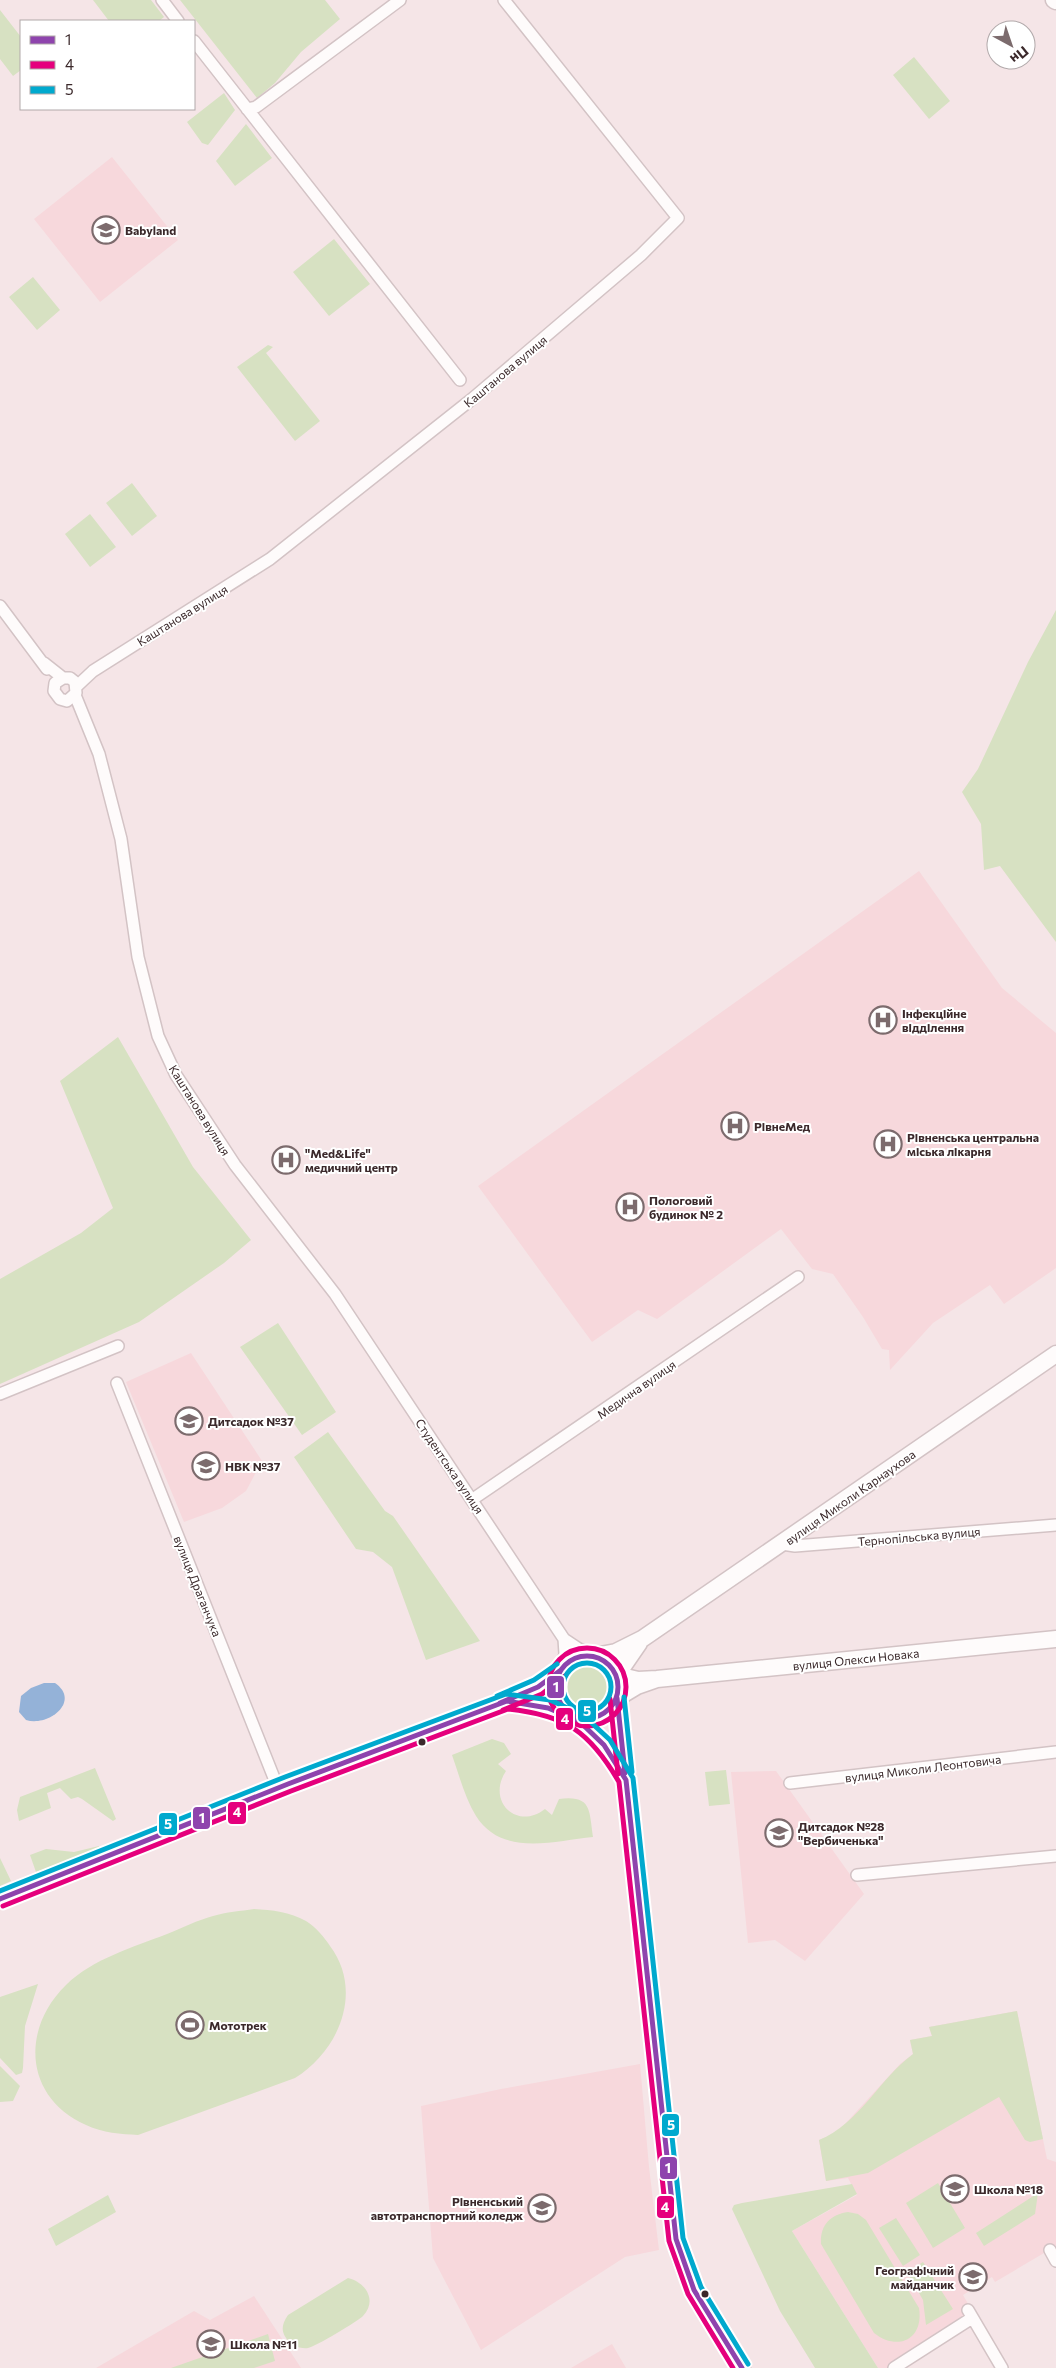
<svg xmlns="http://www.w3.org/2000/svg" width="1056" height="2368" font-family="Commissioner,sans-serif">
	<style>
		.built { fill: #f7d8dc }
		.green { fill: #d7e1c2 }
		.water { fill: #94b2d8 }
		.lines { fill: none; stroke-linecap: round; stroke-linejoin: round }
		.street-casing { stroke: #d3c3c5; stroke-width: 14 }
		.secondary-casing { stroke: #d3c3c5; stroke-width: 19 }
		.street { stroke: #fefbfb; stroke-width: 11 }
		.secondary { stroke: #fefbfb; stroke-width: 16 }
		.bus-1-casing { stroke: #fff; stroke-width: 9 }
		.bus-2-casing { stroke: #fff; stroke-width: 9 }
		.bus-3-casing { stroke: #fff; stroke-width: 9 }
		.bus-1 { stroke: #8e44ad; stroke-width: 5 }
		.bus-2 { stroke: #e5007d; stroke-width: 5 }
		.bus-3 { stroke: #00a9ce; stroke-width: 5 }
		.bus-dot { fill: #3b292b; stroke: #fff; stroke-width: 2 }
		.labels { text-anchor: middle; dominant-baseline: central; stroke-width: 4; stroke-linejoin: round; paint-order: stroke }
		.poi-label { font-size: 12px; font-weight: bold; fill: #3b292b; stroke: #fff; text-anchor: start }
		.street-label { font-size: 12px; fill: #3b292b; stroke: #fff }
		.line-badge { stroke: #fff; stroke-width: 2 }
		.badge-label { font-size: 14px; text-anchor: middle; font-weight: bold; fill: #fff }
	</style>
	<rect width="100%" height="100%" fill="#f5e5e7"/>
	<!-- built -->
	<path class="built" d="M112 157 178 240 100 302 34 219Z
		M919 871 1002 988 1056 1033V1268L1004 1304 990 1285 933 1323 890 1370 889 1350 882 1349 863 1317 833 1274 812 1269 781 1229 657 1319 638 1310 592 1342 478 1186Z
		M191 1353 262 1461 246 1491 222 1508 184 1522 126 1382Z
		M776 1771 864 1894 805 1961 775 1940 748 1943 731 1772Z
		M1017 2011 1047 2159 1056 2162V2246L995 2282 992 2277 963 2295 970 2307V2318L891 2368H878L792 2231 857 2195 848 2178 826 2181 819 2140 834 2134 845 2124 900 2064 913 2054 910 2040 932 2036 929 2027Z
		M640 2064 649 2167 659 2250 625 2257 481 2350 433 2258 421 2106 501 2089Z
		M254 2296 301 2368H96L194 2311 210 2320Z
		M612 2344 626 2368H571Z"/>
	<!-- green -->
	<path class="green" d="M93 0H151L164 17 159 21H109Z
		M180 0H325L340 19 301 52 275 83 257 98Z
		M0 10 21 37V70L13 76 0 59Z
		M914 57 950 101 929 119 893 75Z
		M224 93 235 110 208 145 202 143 187 122Z
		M246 124 272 158 235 186 216 161Z
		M334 239 370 284 329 316 293 272Z
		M33 277 60 310 37 330 9 297Z
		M268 345 273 347 266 353 320 421 295 441 237 367Z
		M132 483 157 516 132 536 106 503Z
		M90 514 116 547 90 567 65 534Z
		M1056 610V942L1000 866 984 870 981 824 962 792 978 769 1028 662Z
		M118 1037 193 1167 251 1240 224 1263 139 1322 0 1384V1279L81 1233 113 1208 60 1081Z
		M278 1323 336 1412 302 1435 240 1347Z
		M328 1432 385 1511 393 1516 480 1641 426 1660 392 1567 373 1552 356 1549 294 1457Z
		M561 1687a26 26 0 1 1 52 0a26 26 0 1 1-52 0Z
		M492 1739 504 1743 511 1754 498 1764 506 1771C486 1801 517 1831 545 1809L552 1815 559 1799C592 1795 589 1810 593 1837 553 1841 502 1857 476 1816 465 1798 459 1775 452 1755Z
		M95 1768 116 1819 113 1821 82 1799 78 1797 71 1799 60 1788 47 1793 51 1808 19 1821 17 1810 20 1797Z
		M726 1770 730 1804 709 1806 705 1772Z
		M99 1846 100 1849 36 1872 30 1855 46 1849 74 1852Z
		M0 1858 11 1881 0 1886Z
		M254 1909C272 1910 290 1912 306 1921 316 1927 324 1937 330 1946 364 1991 339 2051 295 2078L138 2135C121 2134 103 2133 86 2125 25 2098 20 2030 66 1985 92 1959 134 1947 167 1934 182 1928 198 1920 213 1916 226 1912 241 1911 254 1909Z
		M38 1984 25 2026 23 2068 22 2073 16 2075 0 2058V1997Z
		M1017 2011 1043 2139 1030 2142 1025 2140 999 2097 868 2173 826 2181 819 2140C859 2124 879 2079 913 2054L910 2040 932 2036 929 2027Z
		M0 2066 20 2086 13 2101 0 2102Z
		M938 2183 965 2228 933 2248 906 2203Z
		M852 2184 857 2194 792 2231 878 2368H815L780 2311 732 2209 734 2205 742 2203Z
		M1038 2193 1035 2214 984 2246 976 2233Z
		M108 2195 116 2212 56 2246 48 2229Z
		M848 2212 858 2214 866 2220 919 2308C924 2339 898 2352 874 2333L821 2244C820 2225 830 2215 848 2212Z
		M896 2218 920 2255 903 2266 879 2228Z
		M923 2262 953 2309 926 2325 923 2300 907 2272Z
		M348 2278C365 2282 378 2300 363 2316 358 2321 315 2347 308 2348 304 2349 298 2347 293 2346 282 2335 279 2328 288 2315Z
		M268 2334 275 2361 254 2368H171Z"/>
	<!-- water -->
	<path class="water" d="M44 1683H55C81 1701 49 1727 26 1720L19 1712 21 1696 31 1688Z"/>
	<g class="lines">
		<!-- street casing -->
		<g class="street-casing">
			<path id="street" d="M162 0 178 21
				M194 41 460 380
				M247 109 256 107 400 0
				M0 606 47 669
				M44 663 63 678H70L75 682 76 693 67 701 60 699 54 691 55 683 63 678
				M77 686 93 671 270 559 472 399 641 255 678 218 504 0
				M75 695 99 754 121 839 138 957 158 1036 176 1075 235 1165 335 1294 564 1639 579 1649 595 1656
				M117 1383 278 1788
				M0 1394 118 1346
				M473 1499 798 1277
				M782 1544 795 1546 1056 1525
				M561 1670 565 1654 564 1639
				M790 1783 1056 1752
				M857 1875 1056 1856
				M1050 2250 1056 2261
				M968 2310 1002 2368
				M894 2368 972 2318"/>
		</g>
		<!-- secondary casing -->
		<g class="secondary-casing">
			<path id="secondary" d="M1054 0 1056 1
				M639 1643 617 1675 638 1680 657 1679 1056 1639
				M556 1687a31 31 0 1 1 62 0a31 31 0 1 1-62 0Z
				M595 1656 616 1652 642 1639 1056 1354
				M657 1679 637 1686 617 1698 673 2218 680 2257 689 2280 742 2368
				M510 1701C567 1706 596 1721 622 1774
				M0 1899 288 1784 507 1701 538 1687 561 1670"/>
		</g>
		<!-- street -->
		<use href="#street" class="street"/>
		<!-- secondary -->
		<use href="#secondary" class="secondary"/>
		<!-- bus-1 casing -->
		<g class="bus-1-casing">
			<path id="bus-1" d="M556 1687a31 31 0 1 1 62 0a31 31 0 1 1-62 0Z
				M617 1698 625 1773
				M500 1703 538 1687 561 1670
				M0 1899 288 1784 507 1701 548 1708 579 1721 604 1745 626 1780 676 2239 694 2290 742 2368"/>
		</g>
		<!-- bus-2 casing -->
		<g class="bus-2-casing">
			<path id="bus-2" d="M548 1687a39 39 0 1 1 78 0a39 39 0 1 1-78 0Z
				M610 1699 618 1774
				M503 1710 542 1694 565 1676
				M3 1906 291 1791 508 1709C566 1715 590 1732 619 1782L669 2241 688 2294 733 2368"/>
		</g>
		<!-- bus-3 casing -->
		<g class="bus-3-casing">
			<path id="bus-3" d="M563 1687a24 24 0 1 1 48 0a24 24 0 1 1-48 0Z
				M497 1696 534 1680 557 1664
				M624 1697 632 1772
				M0 1891 285 1777 506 1694 550 1700 583 1715 610 1740 633 1778 683 2238 701 2287 748 2364"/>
		</g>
		<!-- bus-1 -->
		<use href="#bus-1" class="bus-1"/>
		<!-- bus-2 -->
		<use href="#bus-2" class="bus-2"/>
		<!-- bus-3 -->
		<use href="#bus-3" class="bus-3"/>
	</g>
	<!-- icons -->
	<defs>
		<g id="school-ring" transform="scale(1.4375)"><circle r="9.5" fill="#fff" stroke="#7c6b6d" stroke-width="1.5"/><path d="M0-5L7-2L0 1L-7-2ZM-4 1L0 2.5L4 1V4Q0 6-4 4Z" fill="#7c6b6d"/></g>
		<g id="hospital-ring" transform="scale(1.4375)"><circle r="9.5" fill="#fff" stroke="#7c6b6d" stroke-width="1.5"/><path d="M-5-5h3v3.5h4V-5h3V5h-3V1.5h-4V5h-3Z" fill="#7c6b6d"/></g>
		<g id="stadium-ring" transform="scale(1.4375)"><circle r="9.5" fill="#fff" stroke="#7c6b6d" stroke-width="1.5"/><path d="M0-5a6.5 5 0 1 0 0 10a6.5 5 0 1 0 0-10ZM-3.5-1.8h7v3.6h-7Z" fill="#7c6b6d"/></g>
		<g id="university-ring" transform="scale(1.4375)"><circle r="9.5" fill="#fff" stroke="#7c6b6d" stroke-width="1.5"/><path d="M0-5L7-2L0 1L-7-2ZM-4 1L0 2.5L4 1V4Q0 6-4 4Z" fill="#7c6b6d"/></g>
	</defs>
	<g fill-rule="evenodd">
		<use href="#school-ring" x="106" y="230"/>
		<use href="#hospital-ring" x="883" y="1020"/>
		<use href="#hospital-ring" x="735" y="1126"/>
		<use href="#hospital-ring" x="888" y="1144"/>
		<use href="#hospital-ring" x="286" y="1160"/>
		<use href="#hospital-ring" x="630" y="1207"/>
		<use href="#school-ring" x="189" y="1421"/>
		<use href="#school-ring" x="206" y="1466"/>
		<use href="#school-ring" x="779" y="1833"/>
		<use href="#stadium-ring" x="190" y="2025"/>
		<use href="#school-ring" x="955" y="2189"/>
		<use href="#university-ring" x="542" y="2208"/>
		<use href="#school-ring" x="973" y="2277"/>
		<use href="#school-ring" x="211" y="2344"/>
	</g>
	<!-- markers -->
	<g class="bus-dot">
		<circle cx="422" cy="1742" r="4.5"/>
		<circle cx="705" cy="2294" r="4.5"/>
	</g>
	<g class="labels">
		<!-- poi labels -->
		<g class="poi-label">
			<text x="125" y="230">Babyland</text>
			<text x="902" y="1013">Інфекційне<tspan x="902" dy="14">відділення</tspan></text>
			<text x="754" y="1126">РівнеМед</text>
			<text x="907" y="1137">Рівненська центральна<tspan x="907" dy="14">міська лікарня</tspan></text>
			<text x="305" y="1153">"Med&amp;Life"<tspan x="305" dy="14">медичний центр</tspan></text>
			<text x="649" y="1200">Пологовий<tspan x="649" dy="14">будинок № 2</tspan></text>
			<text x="208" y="1421">Дитсадок №37</text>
			<text x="225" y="1466">НВК №37</text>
			<text x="798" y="1826">Дитсадок №28<tspan x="798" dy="14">"Вербиченька"</tspan></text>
			<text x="209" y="2025">Мототрек</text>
			<text x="974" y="2189">Школа №18</text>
			<text x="523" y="2201" text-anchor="end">Рівненський<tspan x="523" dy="14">автотранспортний коледж</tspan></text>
			<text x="954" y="2270" text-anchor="end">Географічний<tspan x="954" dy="14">майданчик</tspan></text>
			<text x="230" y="2344">Школа №11</text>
		</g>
		<!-- street labels -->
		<g class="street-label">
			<text transform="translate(505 371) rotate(-40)">Каштанова вулиця</text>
			<text transform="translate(182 615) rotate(-32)">Каштанова вулиця</text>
			<text transform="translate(200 1110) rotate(58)">Каштанова вулиця</text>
			<text transform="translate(636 1389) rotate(-35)">Медична вулиця</text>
			<text transform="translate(450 1466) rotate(56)">Студентська вулиця</text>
			<text transform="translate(850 1497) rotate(-35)">вулиця Миколи Карнаухова</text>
			<text transform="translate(919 1536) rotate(-5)">Тернопільська вулиця</text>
			<text transform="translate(198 1586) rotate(68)">вулиця Драганчука</text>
			<text transform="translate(856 1659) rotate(-6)">вулиця Олекси Новака</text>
			<text transform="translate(923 1768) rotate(-7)">вулиця Миколи Леонтовича</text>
		</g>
	</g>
	<g class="line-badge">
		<rect x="546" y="1675" width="19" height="24" rx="5" fill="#8e44ad"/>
		<rect x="577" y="1699" width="20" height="24" rx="5" fill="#00a9ce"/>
		<rect x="555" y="1707" width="19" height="24" rx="5" fill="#e5007d"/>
		<rect x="227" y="1801" width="20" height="24" rx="5" fill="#e5007d"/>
		<rect x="192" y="1806" width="19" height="24" rx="5" fill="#8e44ad"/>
		<rect x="158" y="1812" width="20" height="24" rx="5" fill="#00a9ce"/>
		<rect x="661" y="2113" width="19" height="24" rx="5" fill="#00a9ce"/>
		<rect x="659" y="2156" width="19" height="24" rx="5" fill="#8e44ad"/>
		<rect x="656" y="2195" width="19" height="24" rx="5" fill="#e5007d"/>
	</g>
	<g class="badge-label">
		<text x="556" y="1692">1</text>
		<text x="587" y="1716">5</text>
		<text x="565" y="1724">4</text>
		<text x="237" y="1817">4</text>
		<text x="202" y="1823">1</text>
		<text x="168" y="1829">5</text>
		<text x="671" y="2130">5</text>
		<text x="668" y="2173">1</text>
		<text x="665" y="2212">4</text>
	</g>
	<!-- legend -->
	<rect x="20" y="20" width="175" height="90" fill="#ffffff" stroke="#b1a9aa"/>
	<rect x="30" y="36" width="25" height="8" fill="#8e44ad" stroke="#b1a9aa"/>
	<text x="65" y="45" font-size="15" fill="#3b292b">1</text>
	<rect x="30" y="61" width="25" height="8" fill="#e5007d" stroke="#b1a9aa"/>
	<text x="65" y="70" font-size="15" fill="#3b292b">4</text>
	<rect x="30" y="86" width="25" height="8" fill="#00a9ce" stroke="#b1a9aa"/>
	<text x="65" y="95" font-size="15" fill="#3b292b">5</text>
	<!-- north arrow -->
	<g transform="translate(1011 45) rotate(140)"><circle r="24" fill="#ffffff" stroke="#b1a9aa"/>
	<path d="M0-4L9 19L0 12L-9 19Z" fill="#7c6b6d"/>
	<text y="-8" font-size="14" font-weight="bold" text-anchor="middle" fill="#3b292b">Пн</text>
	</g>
</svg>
